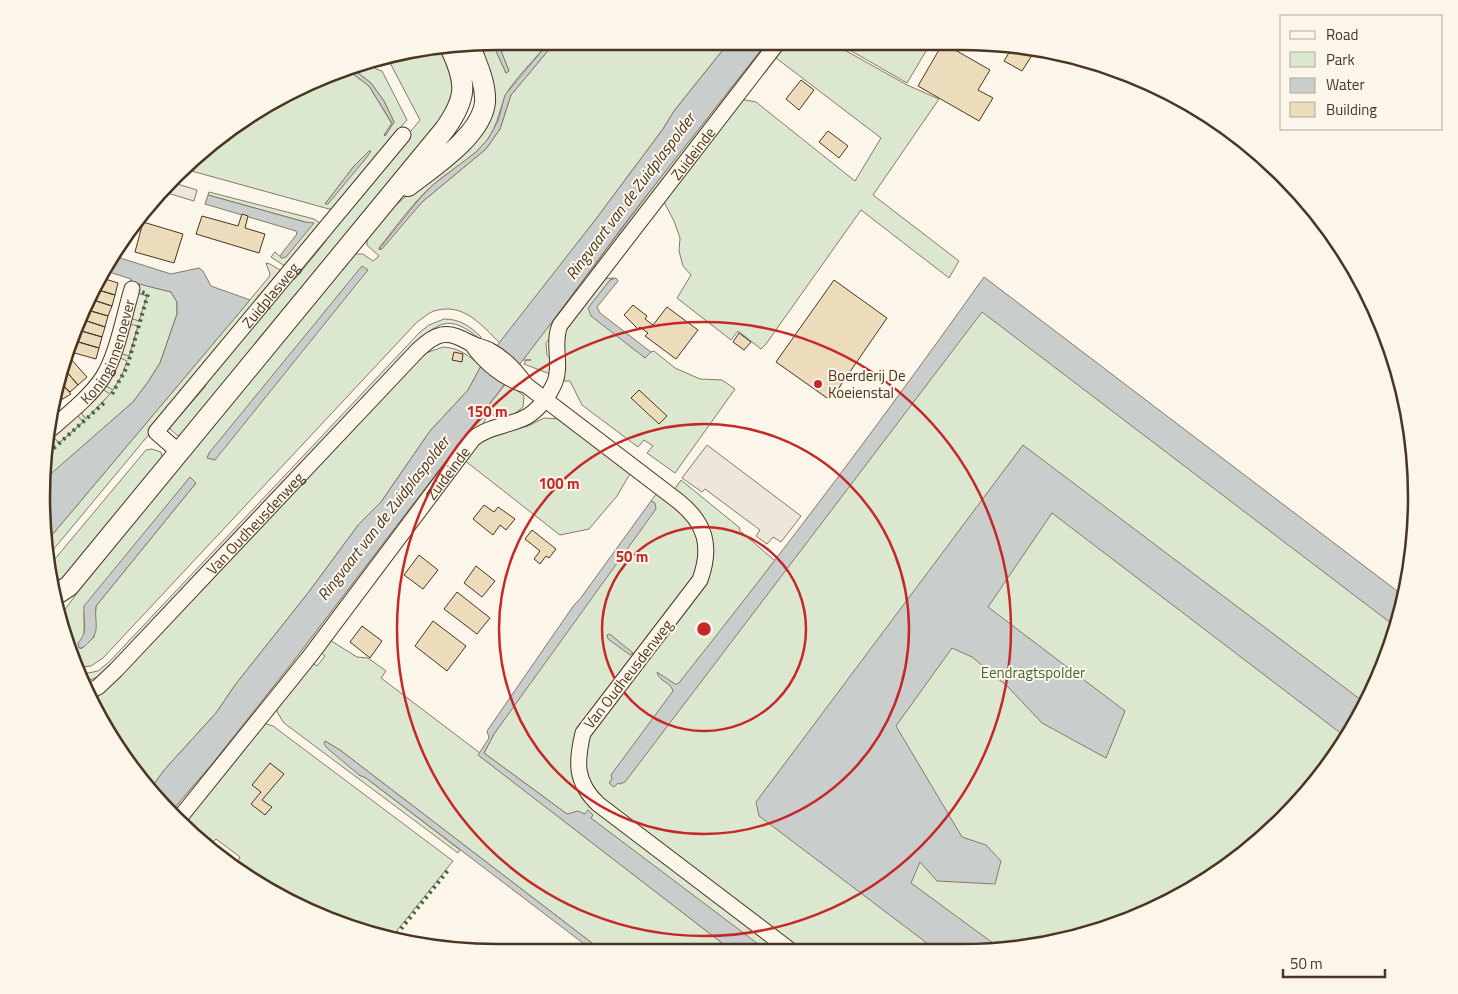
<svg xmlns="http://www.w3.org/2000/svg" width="1458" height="994" font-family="'Titillium Web',sans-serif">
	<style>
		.green { fill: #dce7d0; stroke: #887966; fill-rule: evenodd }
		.parking { fill: #ede7d9; stroke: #887966 }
		.water { fill: #c9cecd; stroke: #887966 }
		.building { fill: #ecdcbc; stroke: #4a3520 }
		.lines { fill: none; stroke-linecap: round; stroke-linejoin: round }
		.minor-casing { stroke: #4a3520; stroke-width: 17 }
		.major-casing { stroke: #4a3520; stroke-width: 22 }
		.minor { stroke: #fbf6e9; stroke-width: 15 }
		.major { stroke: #fbf6e9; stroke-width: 20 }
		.hedge { stroke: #436837; stroke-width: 4; stroke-dasharray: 2.5 4; stroke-linecap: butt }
		.ring { fill: none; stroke: #c62828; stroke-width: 2.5 }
		.poi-dot { fill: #c62828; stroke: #fbf6e9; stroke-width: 2 }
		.labels { text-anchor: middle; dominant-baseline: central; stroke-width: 4; stroke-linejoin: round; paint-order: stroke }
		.street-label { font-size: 15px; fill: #4a3520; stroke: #fbf6e9 }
		.poi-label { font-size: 15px; fill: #4a3520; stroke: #fbf6e9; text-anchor: start }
		.park-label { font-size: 15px; fill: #436837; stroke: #fbf6e9 }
		.water-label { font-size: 16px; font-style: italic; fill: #4a3520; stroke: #fbf6e9 }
		.rim { fill: none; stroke: #4a3520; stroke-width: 2.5 }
		.centre { fill: #c62828; stroke: #fbf6e9; stroke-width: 2.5 }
		.ring-label { font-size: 15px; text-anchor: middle; font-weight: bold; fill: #c62828; stroke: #fbf6e9; stroke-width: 4; stroke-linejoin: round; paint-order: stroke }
	</style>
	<rect width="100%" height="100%" fill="#fbf6e9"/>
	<!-- green -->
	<path class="green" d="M497 41H550C537 57 519 74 508 91 499 107 499 124 487 140 473 159 451 169 434 184 413 202 396 227 379 248L380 250 422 202 486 149 500 129 511 95 556 41H730L674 111 663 129 596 219 500 343C481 325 464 302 434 311 428 313 422 319 417 322L103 658 91 666 81 667 66 630 65 620 61 615 98 564 354 254H363L373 261 379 256 367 245V239L395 206 478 132V44L492 42 506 73 509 71ZM190 477 196 483 96 606 94 637 81 649 78 644 84 636V613Z
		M768 41H772L546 343 547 355 552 360 550 374 524 364 526 360H531H523L673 161Z
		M786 41H832V43L907 85 939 99 873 195 959 261 949 278 861 210 766 344 761 349 738 331 731 340 677 298 691 275 683 266 679 251 680 238 674 221 664 202 724 118 740 99 756 102 855 181 881 138 776 58Z
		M834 41H930L925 45 926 51 907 83Z
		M445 50 453 67 454 106 185 435 178 436 170 429 172 419 178 418 205 387 209 376 287 282 295 279 318 251 326 241 328 232 420 120 388 59Z
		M371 62 376 69 382 71 407 120 400 128 403 130 338 208 329 209 188 170 244 118 345 68 369 86 392 124 384 135 385 136 394 122 384 101 371 83 349 66ZM369 151 367 157 325 204 354 166Z
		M209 192 314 219 320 223 321 229 288 266 283 265 271 257 275 252 282 258 305 222 208 195Z
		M266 263 270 264 280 270 281 274 273 285 48 556 47 541 269 277 270 274Z
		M614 278 610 280 589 308 645 358 651 352 654 351 675 368 700 379 722 380 735 389 675 473 647 453 653 446 644 440 638 447 582 405 570 381H564V344L566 325 601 279Z
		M140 284 171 292 177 302V314L160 363 148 382 133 402 47 478 43 483C42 464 40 460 55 446L49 439 52 435 59 443 83 422 76 414 80 411 86 419 109 395 101 388 105 385 113 390 122 375 118 357 120 353 129 356 138 327 129 324 130 318 147 296 137 293Z
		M981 297 1399 614 1382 671 1340 750 1283 819 1214 876 1136 918 1050 944 961 953H764L567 814 484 753 494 734 655 503 651 501 657 493 667 500 681 480 740 528 739 530 780 565Z
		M444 319C460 319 470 326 481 337L480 339C448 313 439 322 411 347L101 675 93 679 85 680 83 674 98 671 109 662 420 332 429 325Z
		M443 347C460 348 469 356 481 366L468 390 430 431 381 502 359 524 308 593 235 685 216 713 165 769 151 788 102 725 93 701 112 684 423 354Z
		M507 382 524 396 523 407 512 416 506 417 500 413 487 417 483 424 471 432 248 725 174 818 170 813C289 674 393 525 507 382Z
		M544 418 560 419 631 472 617 496 589 529 560 535 464 460 483 437 528 426Z
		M152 449 161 452 163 461 85 555 52 591 49 566 146 450Z
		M328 639 357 657 368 658 386 671 381 678 480 753 479 755 735 953H605L340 750 325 741 359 775 366 778 460 850 458 853 284 723 277 712V705L310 661 317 666 325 656 319 651Z
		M263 723 273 726 453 861 391 938 295 906 239 865 237 863 240 857 216 839 211 844 184 823Z"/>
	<!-- parking -->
	<path class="parking" d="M174 183 197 190 194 201 164 192Z
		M137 293 147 296 139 321 130 318Z
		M129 324 138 326 129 356 120 353Z
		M118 357 127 361 122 375 113 390 105 385Z
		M101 388 110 394 86 419 80 411Z
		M76 414 83 422 59 443 52 435Z
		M707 445 801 516 781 542 773 537 767 544 756 536 760 530 705 489 702 492 682 478Z"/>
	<!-- water -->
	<path class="water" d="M497 41 509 71 506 73 492 42Z
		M550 41H556L511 95 500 129 486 149 422 202 382 249H379L421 197 434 184 476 152 488 139 498 121 505 95Z
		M730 41H768L632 214 552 322 292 663 212 764 170 813 151 788 165 769 216 713 235 685 308 593 359 524 381 502 430 431 468 390 481 366 596 219 663 129 674 111Z
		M349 66 371 83 384 101 394 122 385 136 384 135 392 123 369 86 345 68Z
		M369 151H371L367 157 328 204H325L354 166Z
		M208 195 305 222 314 223 286 257 282 258 280 257 282 253 297 234 296 231 205 204Z
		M114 256 171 274 199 268 203 271 211 286 250 300 47 541 43 483 46 478 133 402 148 382 160 363 177 314V302L171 292 131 282V279L106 271Z
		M362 266 368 270 359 281 215 460 207 458 209 453Z
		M984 277 1405 597 1396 627 982 312 625 782 620 784 618 783 614 787 609 783 612 779 611 775 673 691C671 682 658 681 657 672L675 684H678C784 551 886 415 984 277Z
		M616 278 618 281 597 307 600 313 651 352 645 358 591 316 588 308 610 280Z
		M1023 445 1365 703 1347 738 1052 513 988 607 1125 711 1106 758 1042 723 1008 687 972 657 952 648 896 726 962 837 986 845 1001 861 995 884 937 881 920 862 911 883 1001 949 961 953H940L759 816 756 802Z
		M190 477 196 483 96 606C94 621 101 631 89 642 85 646 84 648 79 648L78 643C89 631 83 622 84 606Z
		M651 501 655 503 656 509 494 734 484 753 567 814 578 811 585 814 588 810 593 815 591 818 770 953H735L478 755 489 738 487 731 574 605 580 599Z
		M608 634 611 635 633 653 630 655 608 639 607 636Z
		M325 741 340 750 605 953H596L366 778 359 775 327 748 324 744Z"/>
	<!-- building -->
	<path class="building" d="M943 43 990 70 978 90 993 98 979 121 918 86Z
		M1013 46 1036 49 1022 71 1004 61Z
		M801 80 814 90 799 110 786 99Z
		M828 131 848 146 839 158 819 142Z
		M242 214 248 216 245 228 265 234 259 253 196 234 202 216 238 226Z
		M143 222 183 234 174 263 135 252Z
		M102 278 118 283 115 295 95 289Z
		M834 280 887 318 836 392 833 390 827 398 776 362Z
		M95 289 115 295 112 306 90 299Z
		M90 299 112 306 108 316 84 309Z
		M633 305 647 316 645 319 653 325 667 307 698 330 676 359 645 336 648 333 640 327 638 329 624 315Z
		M84 309 108 316 105 327 81 319Z
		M81 319 105 327 102 337 78 330Z
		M78 330 102 337 99 348 75 341Z
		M739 333 751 342 744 350 733 342Z
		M75 341 99 348 96 359 71 352Z
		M454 352 463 354 462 362 452 360Z
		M70 358 87 377 78 385 65 370 67 360Z
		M65 370 78 385 70 392 62 384Z
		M62 384 71 394 61 400 59 397Z
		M639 390 667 416 659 424 631 398Z
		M484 505 494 512 498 507 515 519 506 530 500 525 493 535 473 519Z
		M532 530 556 549 549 558 546 556 540 564 534 559 540 551 525 539Z
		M419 555 438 570 423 589 404 575Z
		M476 566 495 581 482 597 464 583Z
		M457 592 490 618 477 634 444 609Z
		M433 621 466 646 447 671 415 646Z
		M362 626 382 641 370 658 350 642Z
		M270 763 284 774 262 800 272 807 265 815 251 804 261 792 252 785Z"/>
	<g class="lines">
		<!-- minor casing -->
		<g class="minor-casing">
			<g id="minor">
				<path d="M471 343C484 362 501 376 522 384"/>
				<path id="s1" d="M51 429C69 413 90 397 103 377 117 355 124 315 132 289"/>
				<path id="s2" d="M179 452 156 432 403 135"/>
				<path id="s3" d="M90 691 98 687 116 670 418 350C425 344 432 337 441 335 452 333 461 338 470 343 476 346 483 347 489 350 504 358 517 372 526 385L678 501C706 523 712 547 700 580L583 733C576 762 575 782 598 804L794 953"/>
				<path id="s4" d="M177 821 310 656 473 439C487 427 506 426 522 419 537 413 549 396 555 382 562 364 552 343 560 325L779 41"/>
			</g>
		</g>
		<!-- major casing -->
		<g class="major-casing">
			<path id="major" d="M408 186C433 167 482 135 485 102 486 82 476 63 470 46
				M54 596 69 586 445 129C467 98 467 83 451 49"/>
		</g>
		<!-- minor -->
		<use href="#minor" class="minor"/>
		<!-- major -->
		<use href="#major" class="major"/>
		<!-- hedge -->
		<path class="hedge" d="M112 394 127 367 148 294 138 291
			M44 457 105 402
			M393 939 449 869"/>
	</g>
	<!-- distance rings -->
	<g class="ring">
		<circle cx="704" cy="629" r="102"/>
		<circle cx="704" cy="629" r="205"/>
		<circle cx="704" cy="629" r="307"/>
	</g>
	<!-- markers -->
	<circle class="poi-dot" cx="818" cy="384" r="5"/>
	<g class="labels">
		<!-- street labels -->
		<g class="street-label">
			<text stroke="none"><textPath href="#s4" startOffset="862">Zuideinde</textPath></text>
			<text stroke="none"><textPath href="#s2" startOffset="209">Zuidplasweg</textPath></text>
			<text stroke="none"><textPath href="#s1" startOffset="99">Koninginnenoever</textPath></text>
			<text stroke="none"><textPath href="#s4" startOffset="441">Zuideinde</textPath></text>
			<text stroke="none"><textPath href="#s3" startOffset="236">Van Oudheusdenweg</textPath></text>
			<text transform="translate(628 674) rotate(-52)">Van Oudheusdenweg</text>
		</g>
		<!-- poi labels -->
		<g class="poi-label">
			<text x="828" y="375">Boerderij De<tspan x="828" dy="17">Koeienstal</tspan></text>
		</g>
		<!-- park labels -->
		<g class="park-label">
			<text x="1033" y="672">Eendragtspolder</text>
		</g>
		<!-- water labels -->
		<g class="water-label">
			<text transform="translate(630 196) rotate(-53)">Ringvaart van de Zuidplaspolder</text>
			<text transform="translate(383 518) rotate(-52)">Ringvaart van de Zuidplaspolder</text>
		</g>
	</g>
	<!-- crop -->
	<path d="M0 0H1458V994H0ZM497 50H961A447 447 0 0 1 1408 497V497A447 447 0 0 1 961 944H497A447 447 0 0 1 50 497V497A447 447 0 0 1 497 50Z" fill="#fbf6e9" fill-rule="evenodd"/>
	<path class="rim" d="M497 50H961A447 447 0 0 1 1408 497V497A447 447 0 0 1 961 944H497A447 447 0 0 1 50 497V497A447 447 0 0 1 497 50Z"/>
	<circle cx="704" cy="629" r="8" class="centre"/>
	<g class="ring-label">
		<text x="487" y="417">150 m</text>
		<text x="559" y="489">100 m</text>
		<text x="632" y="562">50 m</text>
	</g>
	<!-- legend -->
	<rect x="1280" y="15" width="162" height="115" fill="#fbf6e9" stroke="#b4a999"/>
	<rect x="1290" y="31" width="25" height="8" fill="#fbf6e9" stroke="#b4a999"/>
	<text x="1326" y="40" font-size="15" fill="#4a3520">Road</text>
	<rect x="1290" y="52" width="25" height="15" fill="#dce7d0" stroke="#b4a999"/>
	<text x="1326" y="65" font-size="15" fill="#4a3520">Park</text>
	<rect x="1290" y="78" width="25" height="15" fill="#c9cecd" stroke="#b4a999"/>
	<text x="1326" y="90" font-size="15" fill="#4a3520">Water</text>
	<rect x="1290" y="102" width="25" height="15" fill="#ecdcbc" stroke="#b4a999"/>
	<text x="1326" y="115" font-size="15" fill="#4a3520">Building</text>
	<!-- scale -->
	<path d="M1283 969v8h102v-8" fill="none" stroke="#4a3520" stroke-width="2.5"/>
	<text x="1290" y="969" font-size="15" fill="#4a3520" stroke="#fbf6e9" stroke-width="4" paint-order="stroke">50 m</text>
</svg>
